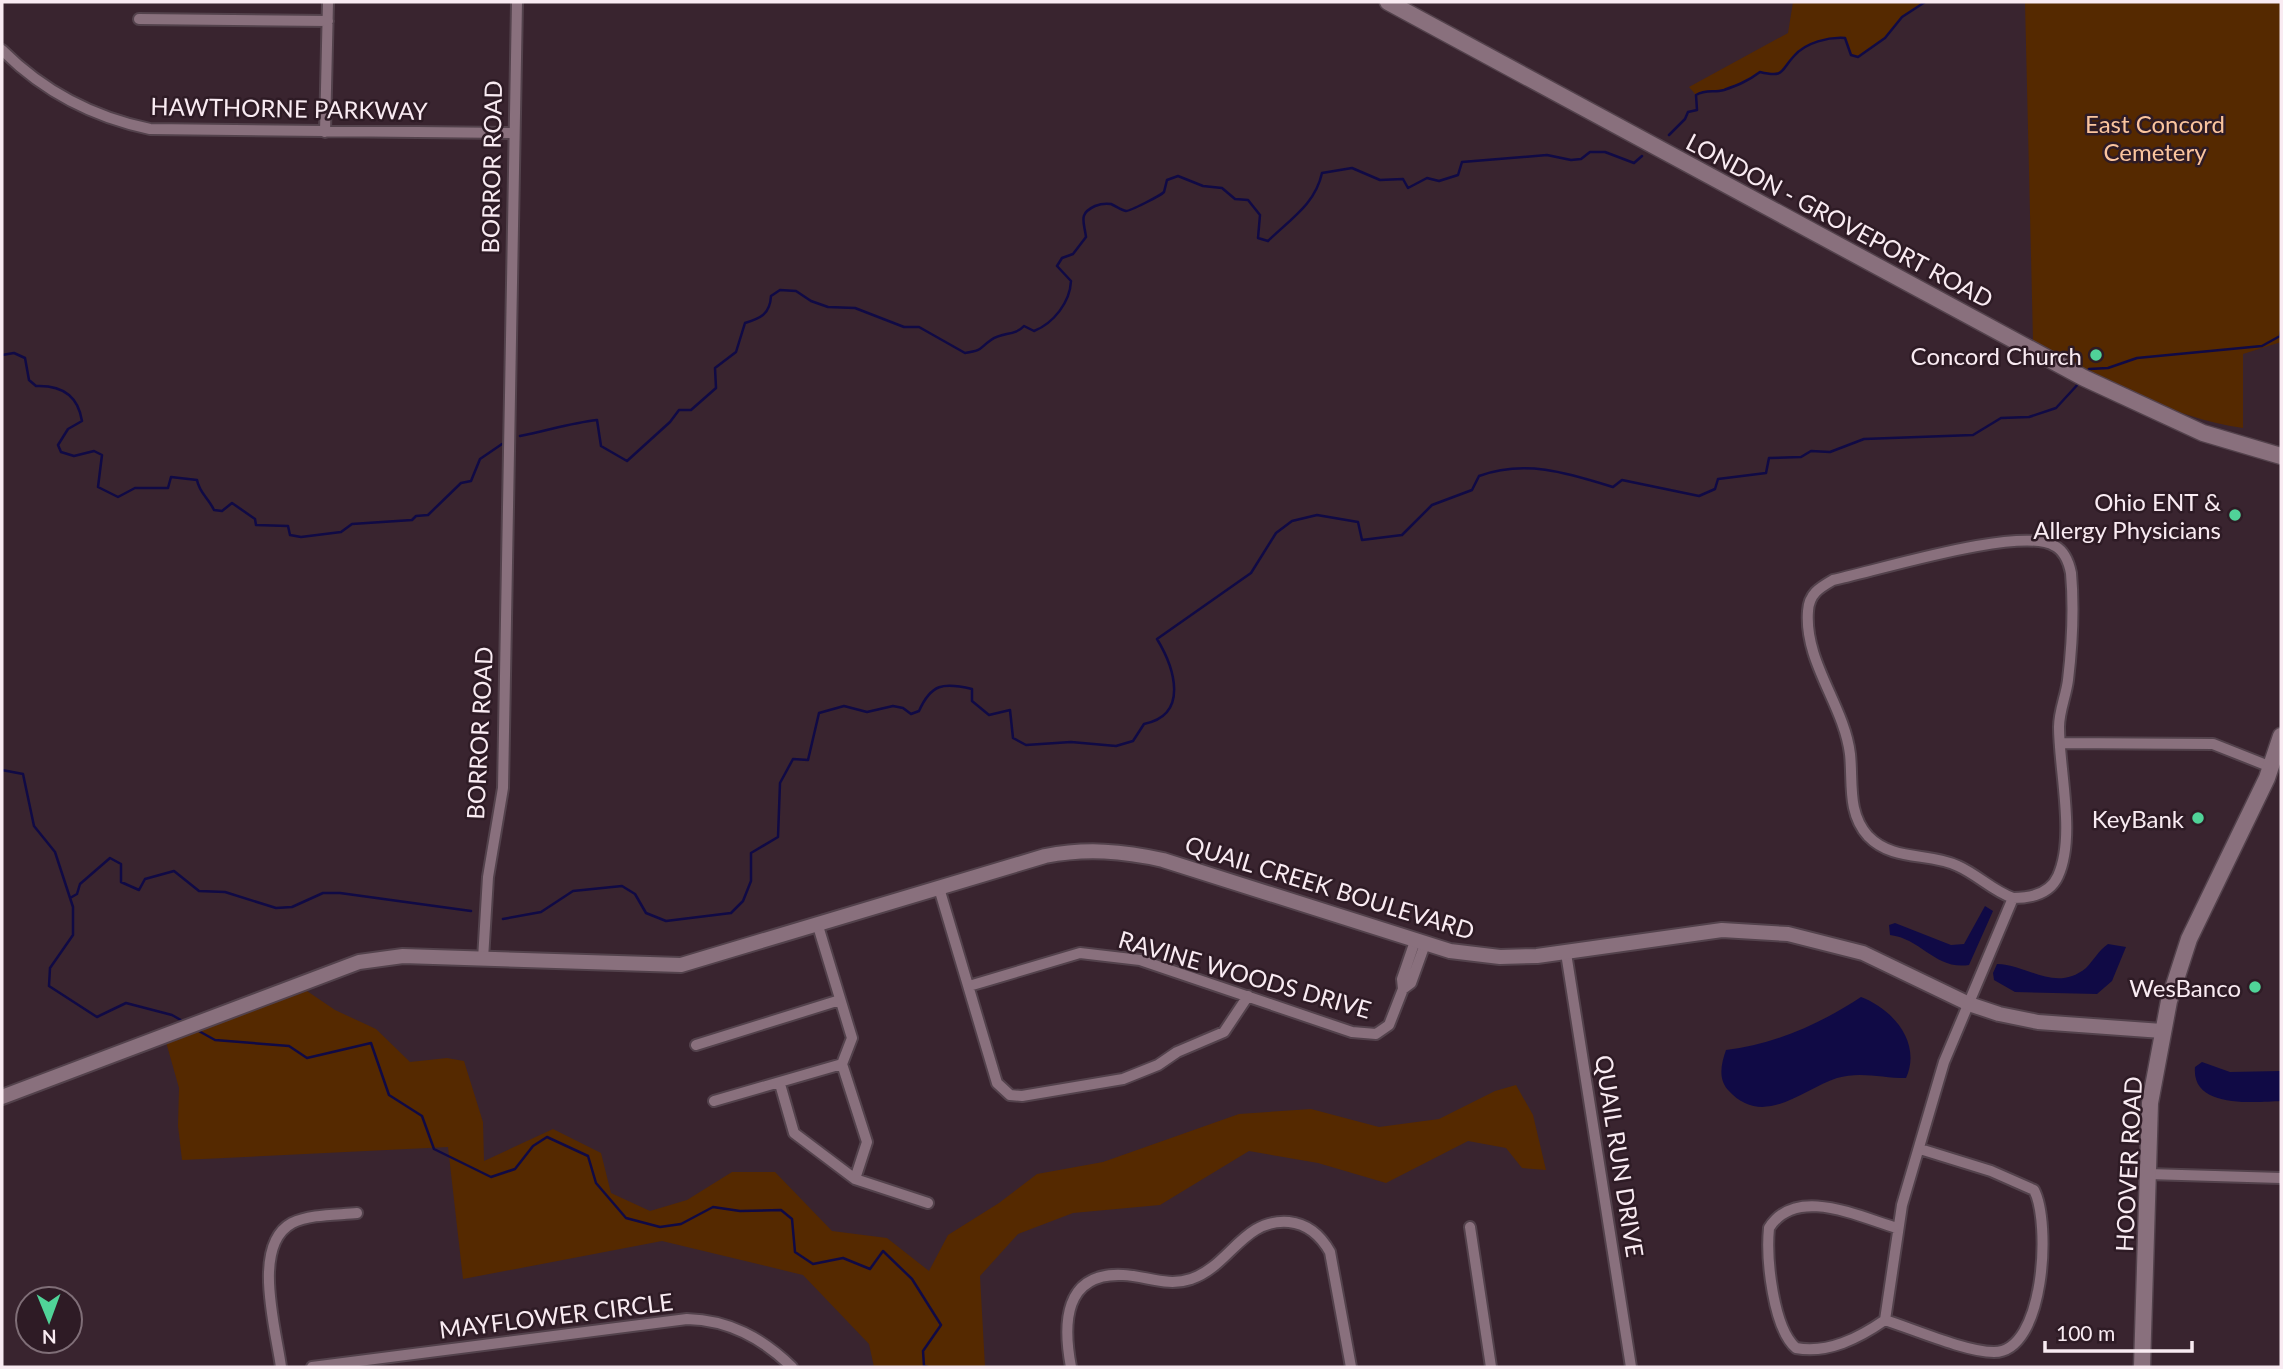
<svg xmlns="http://www.w3.org/2000/svg" width="2283" height="1369" font-family="Lato,sans-serif">
	<style>
		.green { fill: #552900 }
		.water { fill: #100a45 }
		.lines { fill: none; stroke-linecap: round; stroke-linejoin: round }
		.stream { stroke: #100a45; stroke-width: 2.5 }
		.minor-casing { stroke: #53424c; stroke-width: 14 }
		.tertiary-casing { stroke: #53424c; stroke-width: 18 }
		.secondary-casing { stroke: #53424c; stroke-width: 19 }
		.minor { stroke: #89707d; stroke-width: 10 }
		.tertiary { stroke: #89707d; stroke-width: 14 }
		.secondary { stroke: #89707d; stroke-width: 16 }
		.poi-dot { fill: #50d398; stroke: #2e1b25; stroke-width: 2.5 }
		.labels { text-anchor: middle; dominant-baseline: central; stroke-width: 5; stroke-linejoin: round; paint-order: stroke }
		.street-label { font-size: 24px; fill: #f9ebf2; stroke: #2e1b25 }
		.park-label { font-size: 24px; fill: #fac49e; stroke: #2e1b25 }
		.poi-label { font-size: 24px; fill: #f9ebf2; stroke: #2e1b25; text-anchor: end }
	</style>
	<rect width="100%" height="100%" fill="#39242f"/>
	<!-- green -->
	<path class="green" d="M1793 2H1925L1902 17 1885 38 1858 57 1851 55 1845 38C1829 37 1806 42 1794 56 1780 71 1786 77 1760 72 1748 81 1738 85 1724 90 1714 93 1706 89 1696 95L1689 87 1788 33Z
		M2025 2H2281V342L2243 354V428C2169 418 2098 376 2033 341Z
		M307 991 335 1010 376 1029 410 1062 447 1058 464 1061 483 1122 484 1161 553 1129 601 1153 611 1193 650 1211 687 1200 732 1172H775L832 1231 887 1238 929 1271 948 1235 999 1203 1037 1174 1103 1162 1239 1114 1311 1109 1379 1127 1439 1119 1495 1091 1516 1085 1533 1115 1546 1170 1522 1168 1506 1148 1468 1141 1386 1183 1318 1163 1249 1151 1160 1205 1073 1213 1018 1234 980 1276 985 1367H874L869 1344 803 1275 662 1241 463 1279 448 1147 182 1160 178 1126 179 1088 166 1042Z"/>
	<!-- water -->
	<path class="water" d="M1985 906 1993 911 1969 965C1935 970 1922 939 1890 935L1889 925 1895 923 1951 945 1964 944Z
		M2108 944 2126 947 2112 981 2097 994 2015 992 1994 980 1993 973 1997 964C2029 965 2055 993 2086 968 2094 960 2098 951 2108 944Z
		M1861 997C1893 1009 1922 1043 1906 1078 1882 1078 1860 1071 1837 1078 1801 1090 1763 1129 1728 1090 1718 1079 1721 1064 1726 1050 1773 1045 1822 1023 1861 997Z
		M2202 1062 2230 1072 2281 1071V1101C2255 1102 2191 1109 2195 1067Z"/>
	<g class="lines">
		<!-- stream -->
		<path class="stream" d="M1669 135 1685 119 1688 112 1697 110 1696 95C1706 89 1714 93 1724 90 1738 85 1748 81 1760 72 1785 78 1780 71 1794 56 1806 42 1829 37 1845 38L1851 55 1858 57 1885 38 1902 17 1925 2
			M2 355 14 353 25 358 29 380 36 386C61 385 78 395 82 421L68 429 58 445 61 452 74 456 94 451 102 455 98 487 118 497 135 488H168L171 477 197 480C199 492 208 498 214 510L222 511 232 503 255 519 256 525 288 526 290 535 301 537 341 532 352 524 412 520 416 516 428 515 461 483 471 481 480 459 502 444
			M2086 373 2089 369 2108 368 2137 358 2262 346 2280 336 2281 331
			M520 436C547 431 570 423 597 420L601 446 627 461 670 422 679 410H691L716 388 715 368 736 352 745 323C761 318 770 314 771 296L780 290 796 291 811 301 828 307 855 308 904 327H919L965 353C984 350 978 349 991 340 1002 332 1015 336 1024 326L1034 331C1054 323 1070 302 1071 281L1057 266 1062 258 1073 254 1086 237C1084 221 1078 214 1095 206 1100 204 1105 203 1111 204 1116 206 1121 210 1126 211 1130 211 1160 196 1164 192L1167 180 1178 176 1203 186 1222 188 1235 199 1248 200 1260 215 1258 238 1268 241C1289 220 1315 205 1322 173L1352 168 1380 180 1403 179 1408 188 1427 178 1439 181 1458 175 1462 162 1547 155 1571 160 1581 159 1590 152H1605L1634 163 1642 156
			M2 770 23 774 34 826 55 852 73 907V935L50 968 49 986 97 1017 126 1003 172 1015 186 1023
			M70 898 77 894 80 884 110 858 121 864V882L139 890 145 879 174 871 199 891 225 892 276 908 292 907 323 893H340L471 911
			M503 919 541 912 573 891 622 886 635 894 646 913 666 921 731 913 743 901 751 881V853L778 837 780 783 793 759 808 760 819 713 844 706 867 712 893 706 903 708 911 714 919 711C931 684 943 682 972 689V701L989 715 1010 710 1013 738 1026 745 1071 742 1116 746 1133 741 1144 724C1190 715 1174 667 1157 639L1251 573 1276 533 1292 521 1317 515 1358 522 1362 540 1402 535 1432 505 1472 490 1479 476C1525 459 1568 473 1613 487L1622 480 1699 496 1715 489 1718 479 1766 473 1769 458 1801 457 1811 451 1830 452 1864 439 1973 435 2001 418 2029 417 2056 408 2080 382
			M197 1030 215 1040 289 1046 307 1058 371 1043 389 1095 422 1116 434 1149 491 1177 515 1169 533 1146 547 1137 588 1156 596 1183 626 1218 660 1227 681 1224 713 1207 740 1211 781 1210 792 1219 795 1252 813 1264 843 1258 870 1269 883 1251 912 1279 941 1325 923 1351 924 1366 928 1367"/>
		<!-- minor casing -->
		<g class="minor-casing">
			<path id="minor" d="M139 19 328 21
				M2 50C44 92 92 117 150 129L514 133
				M325 132 328 2
				M2060 743 2213 744 2271 767
				M939 888 997 1083 1010 1095 1022 1096 1123 1079 1158 1065 1177 1052 1224 1032 1248 996
				M818 926 852 1038 842 1064 867 1142 855 1179
				M1566 953 1631 1367
				M483 959 488 877 503 788 517 2
				M969 986 1080 953 1140 960 1352 1032 1376 1034 1389 1025 1403 989 1402 979 1415 941
				M1403 989 1411 983 1425 944
				M696 1045 840 1000
				M780 1084 794 1133 855 1179 928 1203
				M714 1101 842 1064
				M2148 1174 2281 1178
				M1470 1227 1491 1367
				M1885 1320 1902 1205 1944 1062 2013 898C2031 898 2050 894 2058 876 2076 837 2059 770 2059 727 2059 711 2066 696 2068 680 2072 646 2074 607 2071 573 2069 563 2064 551 2055 546 2022 525 1876 571 1833 580 1819 588 1809 594 1808 611 1804 662 1844 705 1850 754 1853 782 1847 813 1868 836 1893 862 1929 852 1958 866 1978 875 1993 891 2013 898
				M1885 1320C1913 1329 1966 1352 1994 1352 2045 1352 2051 1222 2034 1190L1991 1171 1920 1149
				M1885 1320C1859 1338 1828 1354 1796 1348 1773 1328 1766 1259 1769 1228 1796 1185 1859 1217 1897 1228
				M281 1367C276 1329 251 1245 292 1223 310 1214 338 1215 357 1213
				M312 1367 687 1319C729 1320 762 1338 792 1367
				M1071 1367C1063 1325 1063 1272 1123 1275 1147 1276 1167 1287 1191 1279 1230 1266 1243 1218 1289 1222 1308 1224 1321 1236 1330 1252L1351 1367"/>
		</g>
		<!-- tertiary casing -->
		<g class="tertiary-casing">
			<path id="tertiary" d="M2 1097 359 962 403 956 681 965 1045 856C1086 848 1123 851 1163 860L1450 951 1500 957 1537 956 1722 930 1788 934 1863 953 1969 1004 1999 1014 2038 1022 2162 1031"/>
		</g>
		<!-- secondary casing -->
		<g class="secondary-casing">
			<path id="secondary" d="M1388 2 2084 378 2203 433 2281 456
				M2142 1367 2150 1103 2169 1001 2189 939 2267 778 2281 736"/>
		</g>
		<!-- minor -->
		<use href="#minor" class="minor"/>
		<!-- tertiary -->
		<use href="#tertiary" class="tertiary"/>
		<!-- secondary -->
		<use href="#secondary" class="secondary"/>
	</g>
	<!-- markers -->
	<g class="poi-dot">
		<circle cx="2096" cy="355" r="7"/>
		<circle cx="2235" cy="515" r="7"/>
		<circle cx="2198" cy="818" r="7"/>
		<circle cx="2255" cy="987" r="7"/>
	</g>
	<g class="labels">
		<!-- street labels -->
		<g class="street-label">
			<text transform="translate(289 108) rotate(1)">HAWTHORNE PARKWAY</text>
			<text transform="translate(491 167) rotate(-89)">BORROR ROAD</text>
			<text transform="translate(1840 220) rotate(28)">LONDON - GROVEPORT ROAD</text>
			<text transform="translate(479 733) rotate(-87)">BORROR ROAD</text>
			<text transform="translate(1330 887) rotate(17)">QUAIL CREEK BOULEVARD</text>
			<text transform="translate(1245 974) rotate(16)">RAVINE WOODS DRIVE</text>
			<text transform="translate(1620 1156) rotate(81)">QUAIL RUN DRIVE</text>
			<text transform="translate(2128 1164) rotate(-87)">HOOVER ROAD</text>
			<text transform="translate(556 1315) rotate(-7)">MAYFLOWER CIRCLE</text>
		</g>
		<!-- park labels -->
		<g class="park-label">
			<text x="2155" y="123">East Concord<tspan x="2155" dy="28">Cemetery</tspan></text>
		</g>
		<!-- poi labels -->
		<g class="poi-label">
			<text x="2082" y="355">Concord Church</text>
			<text x="2221" y="501">Ohio ENT &amp;<tspan x="2221" dy="28">Allergy Physicians</tspan></text>
			<text x="2184" y="818">KeyBank</text>
			<text x="2241" y="987">WesBanco</text>
		</g>
	</g>
	<!-- border -->
	<rect width="2283" height="1369" fill="none" stroke="#f9ebf2" stroke-width="7"/>
	<!-- north arrow -->
	<g transform="translate(49 1320) rotate(179)"><circle r="33" fill="#2e1b25" stroke="#7f6e77" stroke-width="2"/>
	<path d="M0-5L12 26L0 18L-12 26Z" fill="#50d398"/>
	<text y="-10" font-size="19" font-weight="bold" text-anchor="middle" fill="#f9ebf2">N</text>
	</g>
	<!-- scale -->
	<path d="M2045 1341v10h147v-10" fill="none" stroke="#f9ebf2" stroke-width="3.5"/>
	<text x="2056" y="1341" font-size="21" fill="#f9ebf2" stroke="#2e1b25" stroke-width="5" paint-order="stroke">100 m</text>
</svg>
